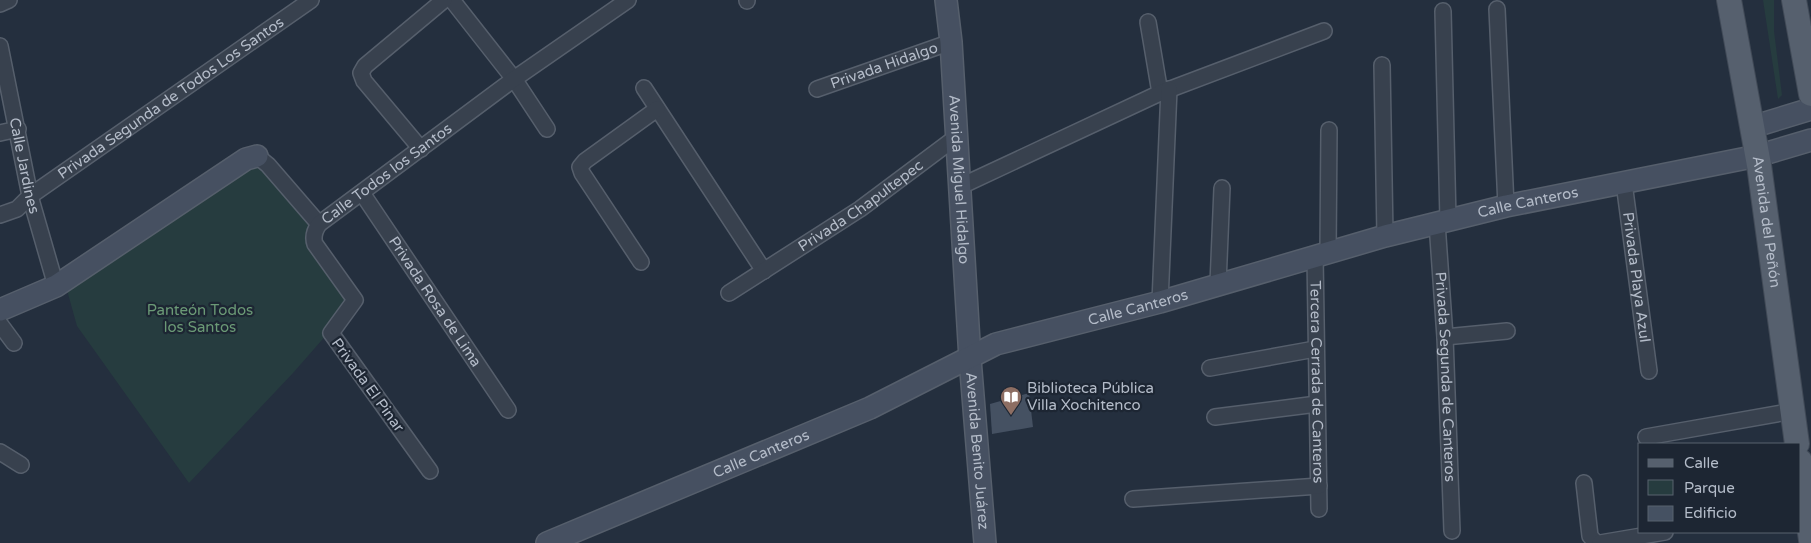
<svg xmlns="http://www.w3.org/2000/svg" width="1811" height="543" font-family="'Varela Round',sans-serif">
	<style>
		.green { fill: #263c3f }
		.building { fill: #455162 }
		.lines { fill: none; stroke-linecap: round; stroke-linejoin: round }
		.street-casing { stroke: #565f6c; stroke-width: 18 }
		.secondary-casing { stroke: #565f6c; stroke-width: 24 }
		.primary-casing { stroke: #414a57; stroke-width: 26 }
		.street { stroke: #38414e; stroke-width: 15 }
		.secondary { stroke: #465061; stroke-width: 21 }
		.primary { stroke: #56606e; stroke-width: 24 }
		.labels { text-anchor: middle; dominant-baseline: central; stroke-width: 4.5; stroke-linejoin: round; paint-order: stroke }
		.street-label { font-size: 15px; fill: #b4bcc9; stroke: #1d2633 }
		.park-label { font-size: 15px; fill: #6b9a76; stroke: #1d2633 }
		.poi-label { font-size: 15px; fill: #b4bcc9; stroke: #1d2633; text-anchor: start }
	</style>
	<rect width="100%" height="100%" fill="#242f3e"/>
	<!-- green -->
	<path class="green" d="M1763 0H1774V31L1782 95 1778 99Z
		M257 156 319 224 323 239 357 300 293 373 189 483 77 326 65 283Z"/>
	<!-- building -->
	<path class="building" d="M1029 393 1033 427 992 434 990 404Z"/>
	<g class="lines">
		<!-- street casing -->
		<g class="street-casing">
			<g id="street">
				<path d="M452 0 514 79 547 129"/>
				<path d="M747 0V1"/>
				<path d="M0 4 9 0"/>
				<path d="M1497 9 1506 206"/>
				<path d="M1443 11 1448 220"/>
				<path d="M1148 22 1160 93"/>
				<path id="s1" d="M0 46 30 196 56 286"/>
				<path d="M1382 65 1385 236"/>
				<path d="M644 88 764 271"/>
				<path id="s2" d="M817 89 951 42"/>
				<path d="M0 133 18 129"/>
				<path d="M421 149 364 81 361 73 365 66 444 0"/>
				<path d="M257 156 268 165 319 224"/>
				<path id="s3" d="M1624 183 1649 371"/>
				<path d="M959 187 1160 93 1324 31"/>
				<path id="s4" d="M362 193 508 410"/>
				<path id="s5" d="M0 215 17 209 30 196 311 0"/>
				<path id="s6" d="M1437 223 1445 337 1452 531"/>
				<path d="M1328 252 1329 130"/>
				<path id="s7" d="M1315 256 1319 509"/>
				<path d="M641 262 582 173 580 167 585 161 657 109"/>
				<path d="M1218 284 1222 188"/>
				<path id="s8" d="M729 293 860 209 955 138"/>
				<path d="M1160 302 1169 89"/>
				<path d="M0 324 14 343"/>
				<path d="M1445 337 1507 331"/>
				<path d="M1210 368 1315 349"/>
				<path d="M1215 417 1317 404"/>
				<path d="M1646 437 1793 411"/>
				<path d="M0 452 21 465"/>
				<path id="s9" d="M430 471 331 333 355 300 315 244C312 236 315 230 319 224L514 79 628 0"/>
				<path d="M1584 483 1590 536 1596 543"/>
				<path d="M1133 499 1319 486"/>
				<path d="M1600 543 1665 532"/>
			</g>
		</g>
		<!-- secondary casing -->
		<g class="secondary-casing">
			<g id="secondary">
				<path id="s10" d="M946 0 951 42 970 359 985 543"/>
				<path d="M1752 127 1811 109"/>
				<path d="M0 310 56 286 246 159 257 156"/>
				<path id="s11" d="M547 543 870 408 996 344 1160 302 1385 236 1506 206 1757 156 1811 140"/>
			</g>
		</g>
		<!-- primary casing -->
		<g class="primary-casing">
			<g id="primary">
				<path id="s12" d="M1729 0 1759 165 1797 444"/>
				<path d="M1794 0 1811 94"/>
				<path d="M1800 461 1811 540"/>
			</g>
		</g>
		<!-- street -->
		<use href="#street" class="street"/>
		<!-- secondary -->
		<use href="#secondary" class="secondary"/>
		<!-- primary -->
		<use href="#primary" class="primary"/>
	</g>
	<!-- icons -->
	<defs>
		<g id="library-pin" transform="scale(1.125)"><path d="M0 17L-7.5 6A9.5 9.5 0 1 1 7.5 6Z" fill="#8d6e63" stroke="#1d2633"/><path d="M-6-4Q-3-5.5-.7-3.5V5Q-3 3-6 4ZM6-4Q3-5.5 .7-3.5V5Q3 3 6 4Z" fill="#fff"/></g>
	</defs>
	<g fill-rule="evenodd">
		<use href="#library-pin" x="1011" y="397"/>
	</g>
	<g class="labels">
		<!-- street labels -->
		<g class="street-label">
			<text stroke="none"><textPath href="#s2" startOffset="71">Privada Hidalgo</textPath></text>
			<text stroke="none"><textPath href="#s5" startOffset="208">Privada Segunda de Todos Los Santos</textPath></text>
			<text stroke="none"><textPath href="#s1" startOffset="122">Calle Jardines</textPath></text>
			<text stroke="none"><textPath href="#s9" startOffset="385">Calle Todos los Santos</textPath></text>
			<text stroke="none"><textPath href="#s10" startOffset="180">Avenida Miguel Hidalgo</textPath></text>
			<text stroke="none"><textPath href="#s11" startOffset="1042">Calle Canteros</textPath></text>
			<text stroke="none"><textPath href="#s8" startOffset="158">Privada Chapultepec</textPath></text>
			<text stroke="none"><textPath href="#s12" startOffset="225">Avenida del Peñón</textPath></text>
			<text stroke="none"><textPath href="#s3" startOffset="95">Privada Playa Azul</textPath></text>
			<text stroke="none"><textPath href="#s4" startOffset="131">Privada Rosa de Lima</textPath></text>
			<text stroke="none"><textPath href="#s11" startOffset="638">Calle Canteros</textPath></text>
			<text stroke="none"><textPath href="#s6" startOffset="154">Privada Segunda de Canteros</textPath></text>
			<text stroke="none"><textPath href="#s7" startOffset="126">Tercera Cerrada de Canteros</textPath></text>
			<text transform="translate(368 385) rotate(54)">Privada El Pinar</text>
			<text stroke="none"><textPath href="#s10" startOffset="452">Avenida Benito Juárez</textPath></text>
			<text stroke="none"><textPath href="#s11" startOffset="232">Calle Canteros</textPath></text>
		</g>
		<!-- park labels -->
		<g class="park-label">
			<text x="200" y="310">Panteón Todos<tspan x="200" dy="17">los Santos</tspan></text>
		</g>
		<!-- poi labels -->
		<g class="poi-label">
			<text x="1027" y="388">Biblioteca Pública<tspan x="1027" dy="17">Villa Xochitenco</tspan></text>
		</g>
	</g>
	<!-- legend -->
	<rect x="1638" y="443" width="162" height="90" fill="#1d2633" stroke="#59626f"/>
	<rect x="1648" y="459" width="25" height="8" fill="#56606e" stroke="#59626f"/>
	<text x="1684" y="468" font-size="15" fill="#b4bcc9">Calle</text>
	<rect x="1648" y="480" width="25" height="15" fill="#263c3f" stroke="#59626f"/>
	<text x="1684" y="493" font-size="15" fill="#b4bcc9">Parque</text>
	<rect x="1648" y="506" width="25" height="15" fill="#455162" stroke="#59626f"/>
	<text x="1684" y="518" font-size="15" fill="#b4bcc9">Edificio</text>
</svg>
